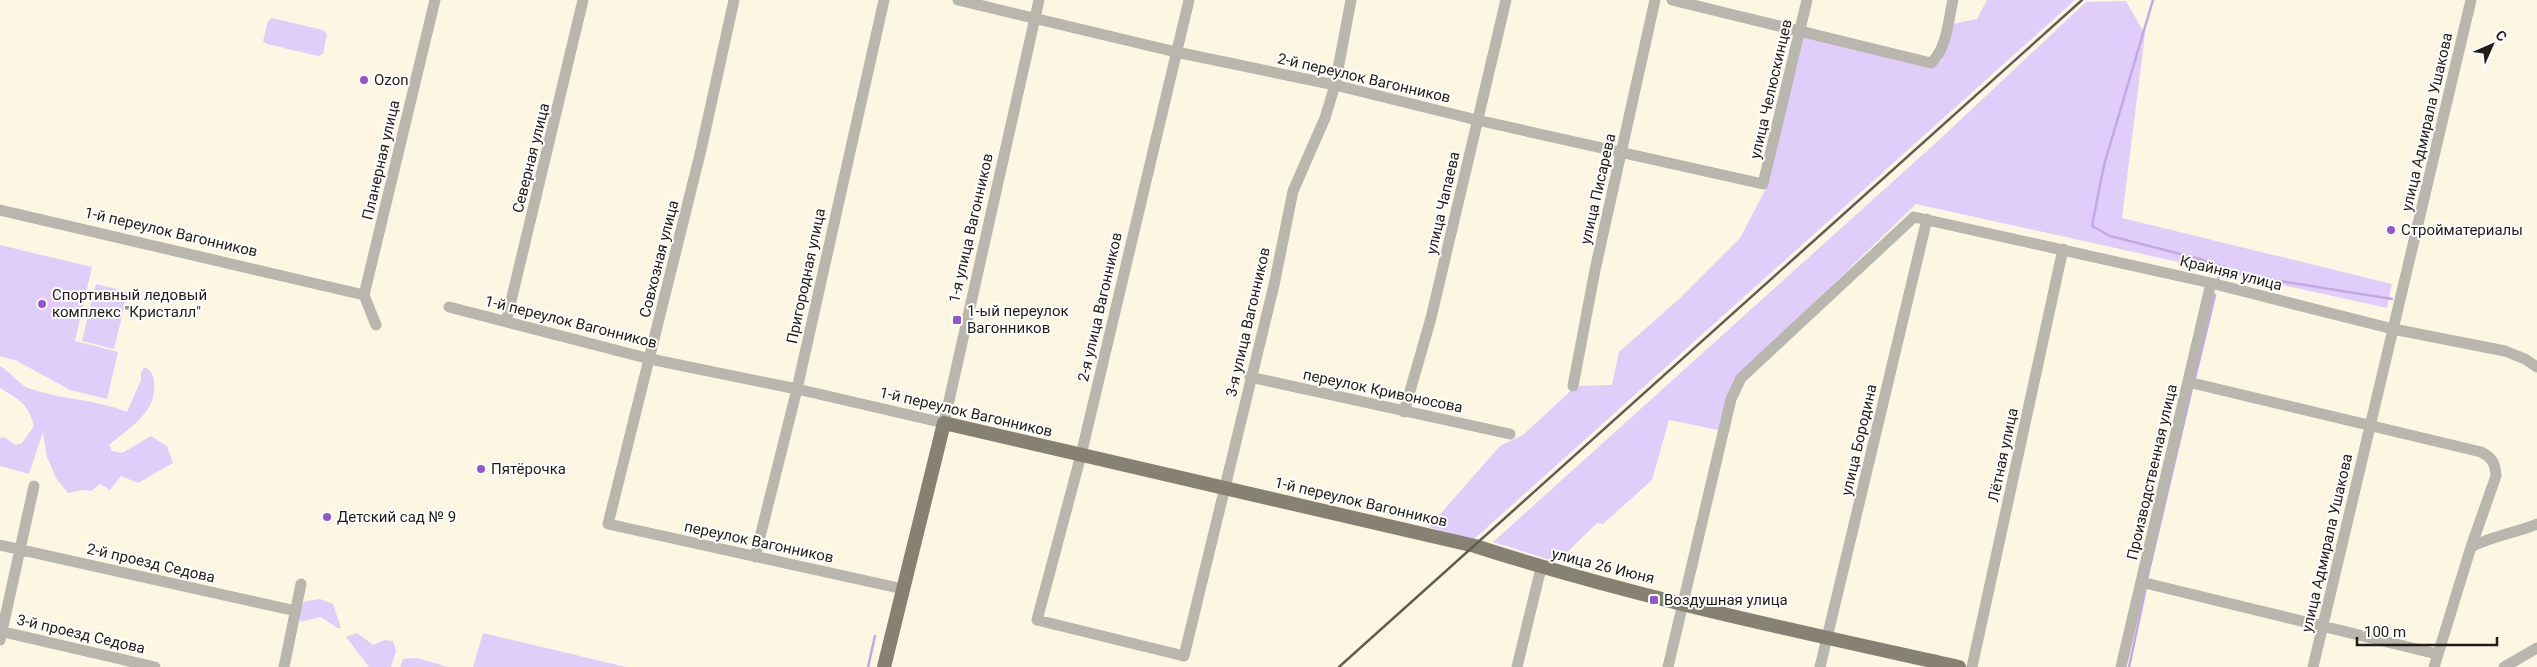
<svg xmlns="http://www.w3.org/2000/svg" width="2537" height="667" font-family="Roboto,sans-serif">
	<style>
		.green { fill: #e1cdf9 }
		.lines { fill: none; stroke-linecap: round; stroke-linejoin: round }
		.stream { stroke: #c5a7e6; stroke-width: 2.5 }
		.minor { stroke: #b9b6ae; stroke-width: 11 }
		.major { stroke: #868172; stroke-width: 14 }
		.rail { stroke: #5f5c52; stroke-width: 2.5 }
		.poi-dot { fill: #9556cd; stroke: #fff; stroke-width: 2 }
		.labels { text-anchor: middle; dominant-baseline: central; stroke-width: 4; stroke-linejoin: round; paint-order: stroke }
		.street-label { font-size: 15px; fill: #1f1d16; stroke: #fff }
		.poi-label { font-size: 15px; fill: #1f1d16; stroke: #fff; text-anchor: start }
	</style>
	<rect width="100%" height="100%" fill="#fcf6e3"/>
	<!-- green -->
	<path class="green" d="M1987 0H2075L1473 540 1429 527 1500 446 1523 435 1576 386 1612 385 1619 352 1678 300 1740 238 1769 183 1802 35 1933 68 1942 60 1952 24 1977 19Z
		M2126 1 2145 34 2122 218 2392 284 2387 308 1916 204 1735 379 1718 430 1669 420 1652 480 1603 524 1597 523 1557 562 1493 542 1939 140 2086 2Z
		M272 18 323 30 327 34 323 54 318 56 267 44 263 41 268 21Z
		M0 245 92 267 75 341 118 352 107 399 70 390 17 361 0 356Z
		M96 284 128 292 114 349 82 341Z
		M0 366C11 372 20 386 31 389 63 400 95 399 127 412L141 380V373L144 367C151 370 153 374 154 382 158 412 128 429 109 445L112 451 122 453 151 436 167 446 173 463 138 483 121 476 110 490 100 484 91 491 83 490 68 493 56 478 47 457 43 432 29 474 0 466V438L4 437 16 445 22 443 34 426C28 403 19 400 0 388Z
		M320 599 333 604 341 628H337L321 617 300 622V606L306 601Z
		M357 633 373 645 385 640 393 641 396 651 391 667H369L346 637Z
		M483 633 626 667H473Z
		M417 658 448 667H400L403 659Z"/>
	<g class="lines">
		<!-- stream -->
		<path class="stream" d="M2153 0 2104 165 2092 226 2110 236 2200 259 2249 276 2392 299
			M2218 279 2221 266
			M2195 378 2215 295
			M2147 579 2192 388
			M868 667 875 636
			M2129 667 2146 587"/>
		<!-- minor -->
		<path class="minor" d="M734 0 701 150 608 524 903 589
			M958 0 1176 52 1335 85 1477 120 1763 184 1807 0
			M1189 0 1081 455 1037 620 1184 656 1274 285 1293 191 1325 118 1335 85 1351 0
			M1672 0 1931 63C1947 49 1948 21 1953 0
			M0 210 364 295
			M449 307 650 359 797 389 944 423 1039 0
			M506 322 583 0
			M376 325 364 295 435 0
			M1250 377 1510 434
			M2188 382 2481 452C2493 458 2495 463 2496 476L2471 547
			M1573 386 1595 270 1655 0
			M1404 412 1431 318 1506 0
			M0 545 296 611
			M755 557 797 389 884 0
			M2141 582 2437 654
			M0 631 155 667
			M0 640 34 486
			M284 667 301 584
			M1517 667 1541 568
			M1668 667 1731 399 1741 378 1914 217 2211 283 2393 329 2505 351 2525 359 2537 367
			M1820 667 1927 219
			M1972 667 2063 249
			M2121 667 2211 283
			M2313 667 2471 0
			M2434 667 2471 547C2492 536 2515 533 2537 524
			M2504 667 2537 648"/>
		<!-- major -->
		<path class="major" d="M884 667 944 423 1475 546C1633 597 1797 631 1959 667"/>
		<!-- rail -->
		<path class="rail" d="M1339 667 2082 0"/>
	</g>
	<!-- markers -->
	<g class="poi-dot">
		<circle cx="364" cy="80" r="5"/>
		<circle cx="2391" cy="230" r="5"/>
		<circle cx="42" cy="304" r="5"/>
		<rect x="952" y="315" width="10" height="10" rx="2.5"/>
		<circle cx="481" cy="469" r="5"/>
		<circle cx="327" cy="517" r="5"/>
		<rect x="1649" y="595" width="10" height="10" rx="2.5"/>
	</g>
	<g class="labels">
		<!-- street labels -->
		<g class="street-label">
			<text transform="translate(1364 78) rotate(13)">2-й переулок Вагонников</text>
			<text transform="translate(1771 89) rotate(-77)">улица Челюскинцев</text>
			<text transform="translate(2427 122) rotate(-77)">улица Адмирала Ушакова</text>
			<text transform="translate(531 158) rotate(-76)">Северная улица</text>
			<text transform="translate(381 160) rotate(-77)">Планерная улица</text>
			<text transform="translate(1598 189) rotate(-77)">улица Писарева</text>
			<text transform="translate(1443 203) rotate(-77)">улица Чапаева</text>
			<text transform="translate(971 228) rotate(-77)">1-я улица Вагонников</text>
			<text transform="translate(171 232) rotate(13)">1-й переулок Вагонников</text>
			<text transform="translate(659 259) rotate(-76)">Совхозная улица</text>
			<text transform="translate(2231 273) rotate(14)">Крайняя улица</text>
			<text transform="translate(806 276) rotate(-78)">Пригородная улица</text>
			<text transform="translate(1100 307) rotate(-77)">2-я улица Вагонников</text>
			<text transform="translate(571 322) rotate(14)">1-й переулок Вагонников</text>
			<text transform="translate(1248 322) rotate(-77)">3-я улица Вагонников</text>
			<text transform="translate(1383 391) rotate(12)">переулок Кривоносова</text>
			<text transform="translate(966 412) rotate(13)">1-й переулок Вагонников</text>
			<text transform="translate(1859 440) rotate(-77)">улица Бородина</text>
			<text transform="translate(2003 455) rotate(-78)">Лётная улица</text>
			<text transform="translate(2152 472) rotate(-77)">Производственная улица</text>
			<text transform="translate(1361 502) rotate(13)">1-й переулок Вагонников</text>
			<text transform="translate(759 542) rotate(12)">переулок Вагонников</text>
			<text transform="translate(2327 543) rotate(-77)">улица Адмирала Ушакова</text>
			<text transform="translate(151 563) rotate(13)">2-й проезд Седова</text>
			<text transform="translate(1603 566) rotate(14)">улица 26 Июня</text>
			<text transform="translate(81 634) rotate(13)">3-й проезд Седова</text>
		</g>
		<!-- poi labels -->
		<g class="poi-label">
			<text x="374" y="80">Ozon</text>
			<text x="2401" y="230">Стройматериалы</text>
			<text x="52" y="295">Спортивный ледовый<tspan x="52" dy="17">комплекс "Кристалл"</tspan></text>
			<text x="967" y="311">1-ый переулок<tspan x="967" dy="17">Вагонников</tspan></text>
			<text x="491" y="469">Пятёрочка</text>
			<text x="337" y="517">Детский сад № 9</text>
			<text x="1664" y="600">Воздушная улица</text>
		</g>
	</g>
	<!-- north arrow -->
	<g transform="translate(2492 45) rotate(45)" stroke="#ffffff" stroke-width="4" paint-order="stroke">
	<path d="M0-4L9 19L0 12L-9 19Z" fill="#1f1d16"/>
	<text y="-8" font-size="14" font-weight="bold" text-anchor="middle" fill="#1f1d16">С</text>
	</g>
	<!-- scale -->
	<path d="M2357 637v8h140v-8" fill="none" stroke="#1f1d16" stroke-width="2.5"/>
	<text x="2364" y="637" font-size="15" fill="#1f1d16" stroke="#ffffff" stroke-width="4" paint-order="stroke">100 m</text>
</svg>
